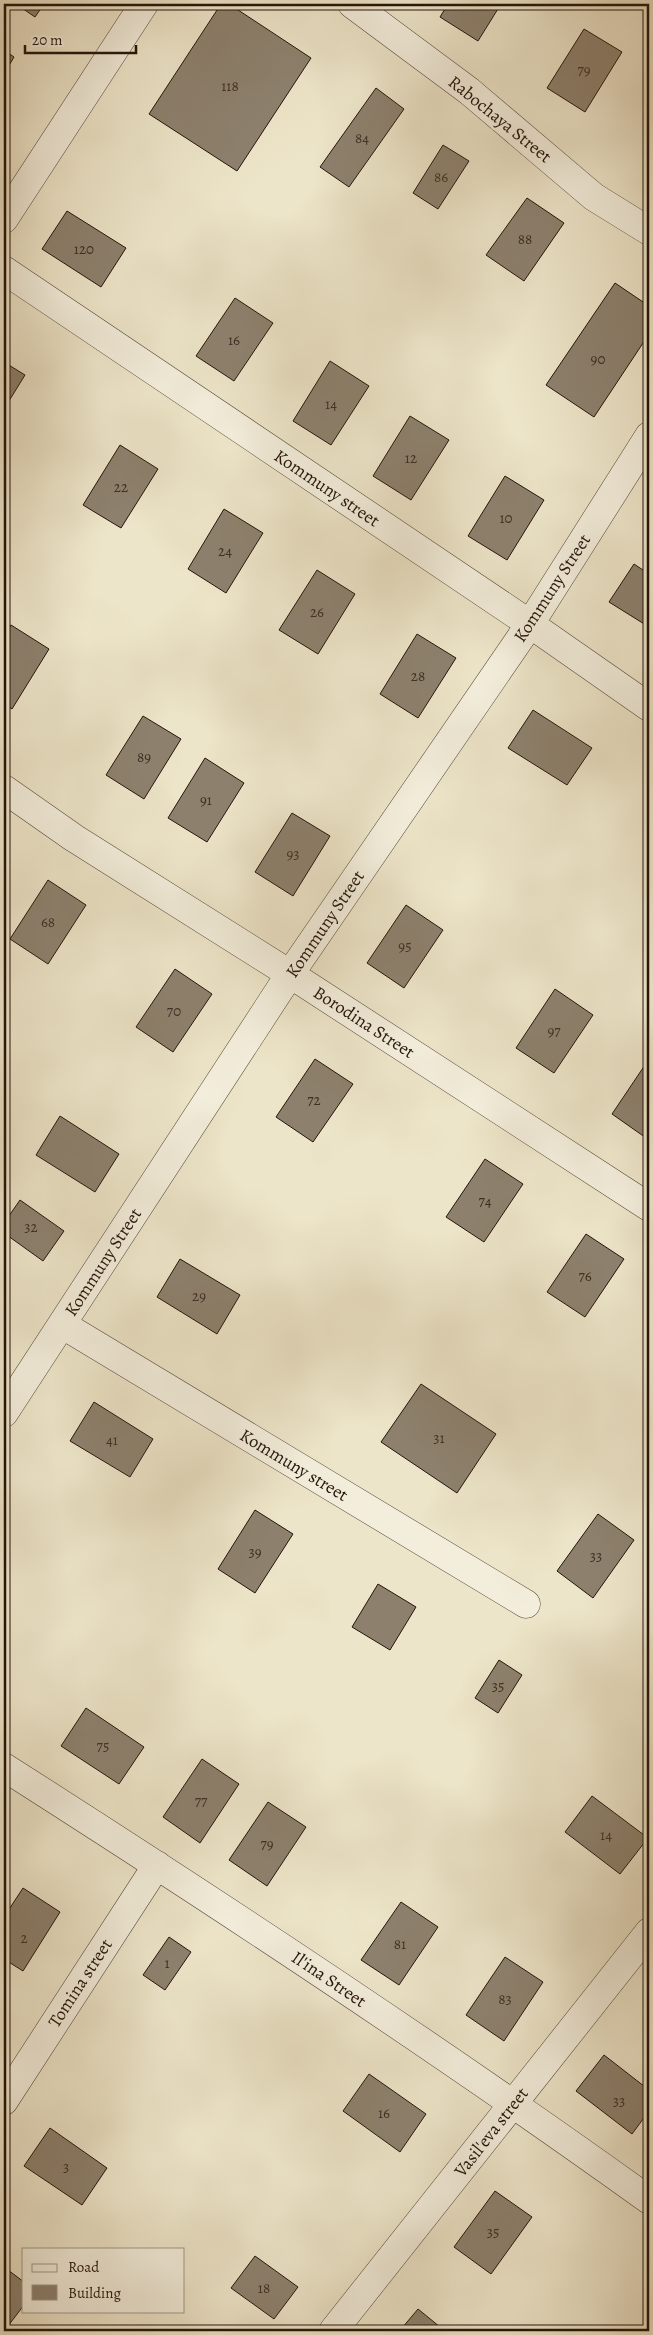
<svg xmlns="http://www.w3.org/2000/svg" width="653" height="2335" font-family="Alegreya,serif">
	<style>
		.building { fill: #8d816e; stroke: #24140b }
		.lines { fill: none; stroke-linecap: round; stroke-linejoin: round }
		.minor-casing { stroke: #56483a; stroke-width: 29 }
		.minor { stroke: #f3eedc; stroke-width: 28 }
		.labels { text-anchor: middle; dominant-baseline: central; stroke-width: 5; stroke-linejoin: round; paint-order: stroke }
		.number-label { font-size: 15px; fill: #3e2f24 }
		.street-label { font-size: 18px; fill: #24140b; stroke: #f3eedc }
	</style>
	<rect width="100%" height="100%" fill="#ede5c9"/>
	<filter id="stains"><feTurbulence type="fractalNoise" baseFrequency=".004" numOctaves="4"/><feColorMatrix values="0 0 0 0 .2 0 0 0 0 .09 0 0 0 0 .02 0 0 0 .5 -.17"/></filter>
	<radialGradient id="worn" r=".72"><stop offset=".6" stop-color="#630" stop-opacity="0"/><stop offset="1" stop-color="#630" stop-opacity=".3"/></radialGradient>
	<!-- building -->
	<path class="building" d="M16 4H44L35 17Z
		M221 4H229L311 58 237 171 149 114Z
		M448 4H501L478 41 440 17Z
		M584 29 622 52 585 112 547 88Z
		M4 50 14 57 4 74Z
		M376 88 404 109 349 187 320 167Z
		M443 145 469 161 438 209 413 193Z
		M527 198 564 223 524 281 486 255Z
		M67 211 126 248 101 287 42 249Z
		M615 283 649 306V334L594 417 546 385Z
		M235 298 273 323 234 381 196 356Z
		M330 361 369 386 331 445 293 421Z
		M4 362 25 375 4 409Z
		M410 416 449 440 411 500 373 476Z
		M120 445 158 469 121 528 83 505Z
		M505 476 544 500 507 560 468 536Z
		M224 509 263 533 226 593 188 569Z
		M634 564 649 574V627L609 602Z
		M317 570 355 594 318 654 279 630Z
		M11 625 49 649 12 709 4 704V636Z
		M417 634 456 658 418 718 380 694Z
		M533 710 592 748 567 785 508 748Z
		M143 716 181 739 144 799 106 775Z
		M205 758 244 783 207 842 168 818Z
		M292 813 330 836 293 896 255 872Z
		M48 880 86 905 48 964 10 939Z
		M406 905 443 930 404 988 367 963Z
		M175 969 212 994 173 1052 136 1027Z
		M555 989 593 1015 554 1073 516 1048Z
		M315 1059 353 1084 313 1142 276 1117Z
		M649 1059V1140L612 1114Z
		M60 1116 119 1154 95 1192 36 1155Z
		M485 1159 523 1184 484 1242 446 1217Z
		M20 1200 64 1231 43 1261 4 1233V1223Z
		M586 1234 624 1259 585 1317 547 1292Z
		M180 1259 240 1295 217 1334 157 1297Z
		M421 1384 496 1434 457 1493 381 1442Z
		M94 1402 153 1439 130 1477 70 1441Z
		M255 1510 293 1534 255 1593 218 1569Z
		M598 1514 634 1540 593 1598 557 1571Z
		M378 1584 416 1607 390 1650 352 1627Z
		M499 1660 522 1675 498 1713 475 1698Z
		M86 1708 144 1747 119 1784 61 1746Z
		M202 1759 239 1784 200 1843 163 1817Z
		M592 1796 648 1838 620 1874 565 1832Z
		M268 1802 306 1827 267 1886 229 1860Z
		M23 1888 60 1912 23 1971 4 1959V1917Z
		M401 1902 438 1927 399 1985 361 1960Z
		M169 1937 191 1952 165 1990 143 1975Z
		M505 1957 543 1982 504 2041 466 2015Z
		M604 2055 649 2090V2111L632 2134 576 2091Z
		M369 2074 426 2114 400 2152 343 2111Z
		M50 2128 107 2168 82 2205 24 2166Z
		M495 2191 532 2217 491 2274 454 2247Z
		M255 2256 298 2287 274 2319 231 2288Z
		M4 2267 24 2282V2305L8 2326 4 2323Z
		M418 2309 445 2331H406L402 2328Z"/>
	<g class="lines">
		<!-- minor casing -->
		<g class="minor-casing">
			<path id="minor" d="M352 4 469 91 594 197 649 231
				M4 219 144 4
				M4 270 530 624 649 707
				M4 789 74 838 290 974 649 1207
				M63 1325 526 1604
				M4 1413 290 974 530 624 649 436
				M4 1767C222 1906 439 2049 649 2200
				M4 2101 157 1865
				M333 2331 649 1932"/>
		</g>
		<!-- minor -->
		<use href="#minor" class="minor"/>
	</g>
	<g class="labels">
		<!-- number labels -->
		<g class="number-label">
			<text x="584" y="70">79</text>
			<text x="230" y="86">118</text>
			<text x="362" y="138">84</text>
			<text x="441" y="177">86</text>
			<text x="525" y="239">88</text>
			<text x="84" y="249">120</text>
			<text x="234" y="340">16</text>
			<text x="598" y="359">90</text>
			<text x="331" y="404">14</text>
			<text x="411" y="458">12</text>
			<text x="121" y="487">22</text>
			<text x="506" y="518">10</text>
			<text x="225" y="551">24</text>
			<text x="317" y="612">26</text>
			<text x="418" y="676">28</text>
			<text x="144" y="757">89</text>
			<text x="206" y="800">91</text>
			<text x="293" y="854">93</text>
			<text x="48" y="922">68</text>
			<text x="405" y="946">95</text>
			<text x="174" y="1011">70</text>
			<text x="554" y="1031">97</text>
			<text x="314" y="1100">72</text>
			<text x="485" y="1201">74</text>
			<text x="31" y="1227">32</text>
			<text x="585" y="1276">76</text>
			<text x="199" y="1296">29</text>
			<text x="439" y="1438">31</text>
			<text x="112" y="1440">41</text>
			<text x="255" y="1552">39</text>
			<text x="596" y="1556">33</text>
			<text x="498" y="1686">35</text>
			<text x="103" y="1746">75</text>
			<text x="201" y="1801">77</text>
			<text x="606" y="1835">14</text>
			<text x="267" y="1844">79</text>
			<text x="24" y="1938">2</text>
			<text x="400" y="1944">81</text>
			<text x="167" y="1963">1</text>
			<text x="505" y="1999">83</text>
			<text x="619" y="2101">33</text>
			<text x="384" y="2113">16</text>
			<text x="66" y="2167">3</text>
			<text x="493" y="2232">35</text>
			<text x="264" y="2288">18</text>
		</g>
		<!-- street labels -->
		<g class="street-label">
			<text transform="translate(500 119) rotate(39)">Rabochaya Street</text>
			<text transform="translate(327 488) rotate(34)">Kommuny street</text>
			<text transform="translate(552 588) rotate(-57)">Kommuny Street</text>
			<text transform="translate(325 924) rotate(-56)">Kommuny Street</text>
			<text transform="translate(364 1022) rotate(33)">Borodina Street</text>
			<text transform="translate(103 1262) rotate(-57)">Kommuny Street</text>
			<text transform="translate(294 1465) rotate(31)">Kommuny street</text>
			<text transform="translate(329 1979) rotate(34)">Il'ina Street</text>
			<text transform="translate(80 1983) rotate(-57)">Tomina street</text>
			<text transform="translate(491 2132) rotate(-52)">Vasil'eva street</text>
		</g>
	</g>
	<!-- margin -->
	<rect width="653" height="2335" fill="none" stroke="#ede5c9" stroke-width="20"/>
	<rect x="5" y="5" width="643" height="2325" fill="none" stroke="#24140b" stroke-width="2.5"/>
	<rect x="10" y="10" width="633" height="2315" fill="none" stroke="#24140b"/>
	<!-- legend -->
	<rect x="22" y="2248" width="162" height="65" fill="#f3eedc" stroke="#a09788"/>
	<rect x="32" y="2264" width="25" height="8" fill="#f3eedc" stroke="#a09788"/>
	<text x="68" y="2272" font-size="15" fill="#24140b">Road</text>
	<rect x="32" y="2285" width="25" height="15" fill="#8d816e" stroke="#a09788"/>
	<text x="68" y="2298" font-size="15" fill="#24140b">Building</text>
	<!-- scale -->
	<path d="M25 45v8h111v-8" fill="none" stroke="#24140b" stroke-width="2.5"/>
	<text x="32" y="45" font-size="15" fill="#24140b" stroke="#f3eedc" stroke-width="4" paint-order="stroke">20 m</text>
	<rect width="100%" height="100%" filter="url(#stains)"/>
	<rect width="100%" height="100%" fill="url(#worn)"/>
</svg>
